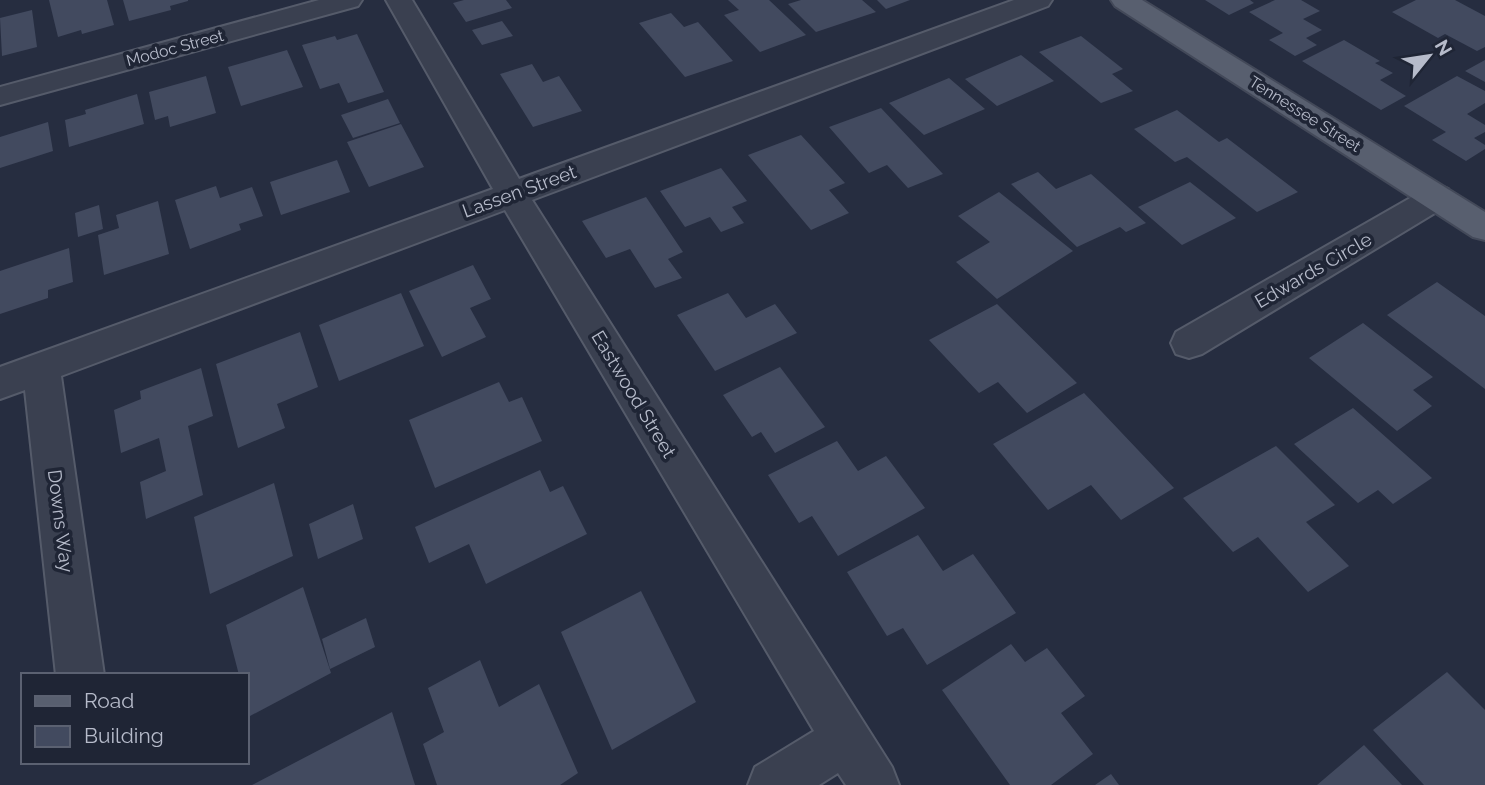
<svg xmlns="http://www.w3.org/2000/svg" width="1485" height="785" font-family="Raleway,sans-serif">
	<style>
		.building { fill: #424a5f }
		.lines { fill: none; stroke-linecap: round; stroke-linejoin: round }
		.minor-casing { stroke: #555b6a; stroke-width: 4 }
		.major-casing { stroke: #434959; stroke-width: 4 }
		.minor { fill: #3a4050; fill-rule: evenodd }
		.major { fill: #585f6f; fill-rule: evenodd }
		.labels { text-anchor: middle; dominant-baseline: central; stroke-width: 7; stroke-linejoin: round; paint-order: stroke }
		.far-street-label { font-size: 16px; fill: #b6bbca; stroke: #1f2535 }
		.street-label { font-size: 19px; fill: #b6bbca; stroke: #1f2535 }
	</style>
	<rect width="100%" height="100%" fill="#262d40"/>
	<!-- building -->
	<path class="building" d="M49 0H107L114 25 82 34 81 30 58 37Z
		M123 0H188V1L170 6 171 10 129 21Z
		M464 0H506L512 8 466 22 453 3Z
		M728 0H769L806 35 760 52 724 15 739 10Z
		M801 0H862L876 12 816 32 788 4Z
		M877 0H910L886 9Z
		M1205 0H1250L1254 3 1229 15Z
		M1275 0H1301L1320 11 1303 19 1322 30 1306 38 1317 45 1295 56 1269 40 1283 33 1249 12Z
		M1416 0H1455L1485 16V47L1477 51 1445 34 1438 38 1392 12Z
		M32 10 37 47 2 56 0 18Z
		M671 13 684 27 698 22 733 61 685 77 639 23Z
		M502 21 513 36 482 45 472 30Z
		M357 34 384 92 348 103 339 83 320 89 302 45 335 36 337 40Z
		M1081 36 1123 69 1112 74 1133 91 1101 103 1039 52Z
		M1344 40 1380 61 1375 63 1393 73 1380 80 1406 96 1381 110 1302 61Z
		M287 50 303 87 241 106 228 67Z
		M1021 55 1054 81 997 106 965 79Z
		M1485 60V82L1465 71Z
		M532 64 543 82 559 76 582 111 533 127 500 74Z
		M206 76 216 113 170 127 168 116 155 120 149 92Z
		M1457 76 1485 91V103L1467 114 1485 125V132L1474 138 1485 145V149L1466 161 1432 140 1446 132 1404 106Z
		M949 78 985 109 924 135 889 103Z
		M137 94 144 124 69 147 65 120 86 114 85 110Z
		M388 99 400 123 353 138 341 115Z
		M881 108 943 174 908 188 887 165 869 173 829 127Z
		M1177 110 1219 142 1227 138 1298 192 1257 212 1187 157 1175 162 1134 129Z
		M48 122 53 151 0 168V137Z
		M401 124 424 167 369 187 347 142Z
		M801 135 845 183 829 190 849 213 811 230 748 155Z
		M337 160 350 192 281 215 270 182Z
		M721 168 747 201 732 207 744 223 721 232 710 217 685 227 660 191Z
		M1038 172 1056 189 1091 174 1146 223 1126 232 1120 227 1077 247 1011 184Z
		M1190 182 1236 218 1182 245 1138 207Z
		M216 186 220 198 252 187 263 216 239 224 241 230 190 249 175 200Z
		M999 192 1073 251 997 299 956 262 990 242 958 216Z
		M646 197 683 252 668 259 682 278 655 288 630 249 606 258 582 221Z
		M158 201 169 254 104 275 98 235 119 228 116 215Z
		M99 205 103 229 78 237 75 213Z
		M69 248 73 282 48 290V298L0 314V271Z
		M473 265 491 299 470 308 486 337 442 357 409 291Z
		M1437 282 1485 316V389L1387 315Z
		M401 293 424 346 339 381 319 325Z
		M728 293 746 318 775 304 797 333 715 371 677 315Z
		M997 304 1077 383 1027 413 998 382 979 393 929 340Z
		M1363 323 1433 377 1413 390 1432 406 1397 431 1309 358Z
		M300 332 318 387 277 404 285 428 238 448 216 364Z
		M780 367 825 427 775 453 761 432 752 437 723 395Z
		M201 368 213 416 188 426 203 495 146 519 140 482 166 471 159 438 121 453 114 410 141 399 140 391Z
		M499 382 509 402 522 397 542 441 435 488 409 420Z
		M1084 393 1174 488 1121 520 1091 485 1048 510 993 444Z
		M1353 408 1432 478 1393 504 1378 490 1358 503 1294 444Z
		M837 441 858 471 886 456 925 508 838 556 812 516 799 523 768 475Z
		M1276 446 1335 505 1306 522 1349 566 1308 592 1258 537 1233 552 1183 498Z
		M540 470 550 492 563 486 587 534 486 584 469 544 429 563 415 527Z
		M274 483 293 556 210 594 194 517Z
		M353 504 363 539 318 559 309 524Z
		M918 535 943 571 973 554 1016 613 927 665 903 628 887 636 847 572Z
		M303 587 331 673 250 716 247 703V675H239L226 625Z
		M641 591 696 702 612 750 561 632Z
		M366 618 375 647 330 669 322 639Z
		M1011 644 1025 662 1047 648 1085 696 1061 713 1093 754 1051 785H1010L942 690Z
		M480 660 499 707 539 684 578 773 560 785H437L423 744 444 732 428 688Z
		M1447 672 1485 710V785H1424L1373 730Z
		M392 712 415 785H252Z
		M1364 745 1402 785H1317Z
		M1111 774 1119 785H1095Z"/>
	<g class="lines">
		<!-- minor casing -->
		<g class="minor-casing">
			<path id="minor" d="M319 0H362L358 6 0 105V87Z
				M386 0H412L519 179 1014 0H1052L1048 6 532 200 892 767 899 785H846L838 773 819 785H748L755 767 814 731 505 210 61 376 104 675H56L25 390 0 399V367L493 189Z
				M1437 185 1448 189 1453 197 1448 205 1202 354 1189 358 1176 354 1171 343 1176 332 1426 189Z"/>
		</g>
		<!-- major casing -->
		<g class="major-casing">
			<path id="major" d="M1111 0H1142L1485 212V240L1473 237 1115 6Z"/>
		</g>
		<!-- minor -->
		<use href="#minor" class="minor"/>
		<!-- major -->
		<use href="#major" class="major"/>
	</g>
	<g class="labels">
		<!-- far-street labels -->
		<g class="far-street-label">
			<text transform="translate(175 48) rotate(-15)">Modoc Street</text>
			<text transform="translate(1305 114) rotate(32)">Tennessee Street</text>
		</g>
		<!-- street labels -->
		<g class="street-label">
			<text transform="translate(519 191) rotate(-20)">Lassen Street</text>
			<text transform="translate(1313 270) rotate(-30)">Edwards Circle</text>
			<text transform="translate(634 394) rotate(59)">Eastwood Street</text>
			<text transform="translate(61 521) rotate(83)">Downs Way</text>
		</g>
	</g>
	<!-- legend -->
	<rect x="21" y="673" width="228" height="91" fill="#1f2535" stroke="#5b6171" stroke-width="2"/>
	<rect x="35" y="696" width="35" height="10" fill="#585f6f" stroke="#5b6171" stroke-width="2"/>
	<text x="84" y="708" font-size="21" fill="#b6bbca">Road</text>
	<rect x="35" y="726" width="35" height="21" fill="#424a5f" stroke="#5b6171" stroke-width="2"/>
	<text x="84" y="743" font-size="21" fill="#b6bbca">Building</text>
	<!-- north arrow -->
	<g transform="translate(1429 56) rotate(60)" stroke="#1f2535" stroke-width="5" paint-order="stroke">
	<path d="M0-5L12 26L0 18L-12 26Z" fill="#b6bbca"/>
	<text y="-10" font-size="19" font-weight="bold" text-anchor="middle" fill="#b6bbca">N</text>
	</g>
</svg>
